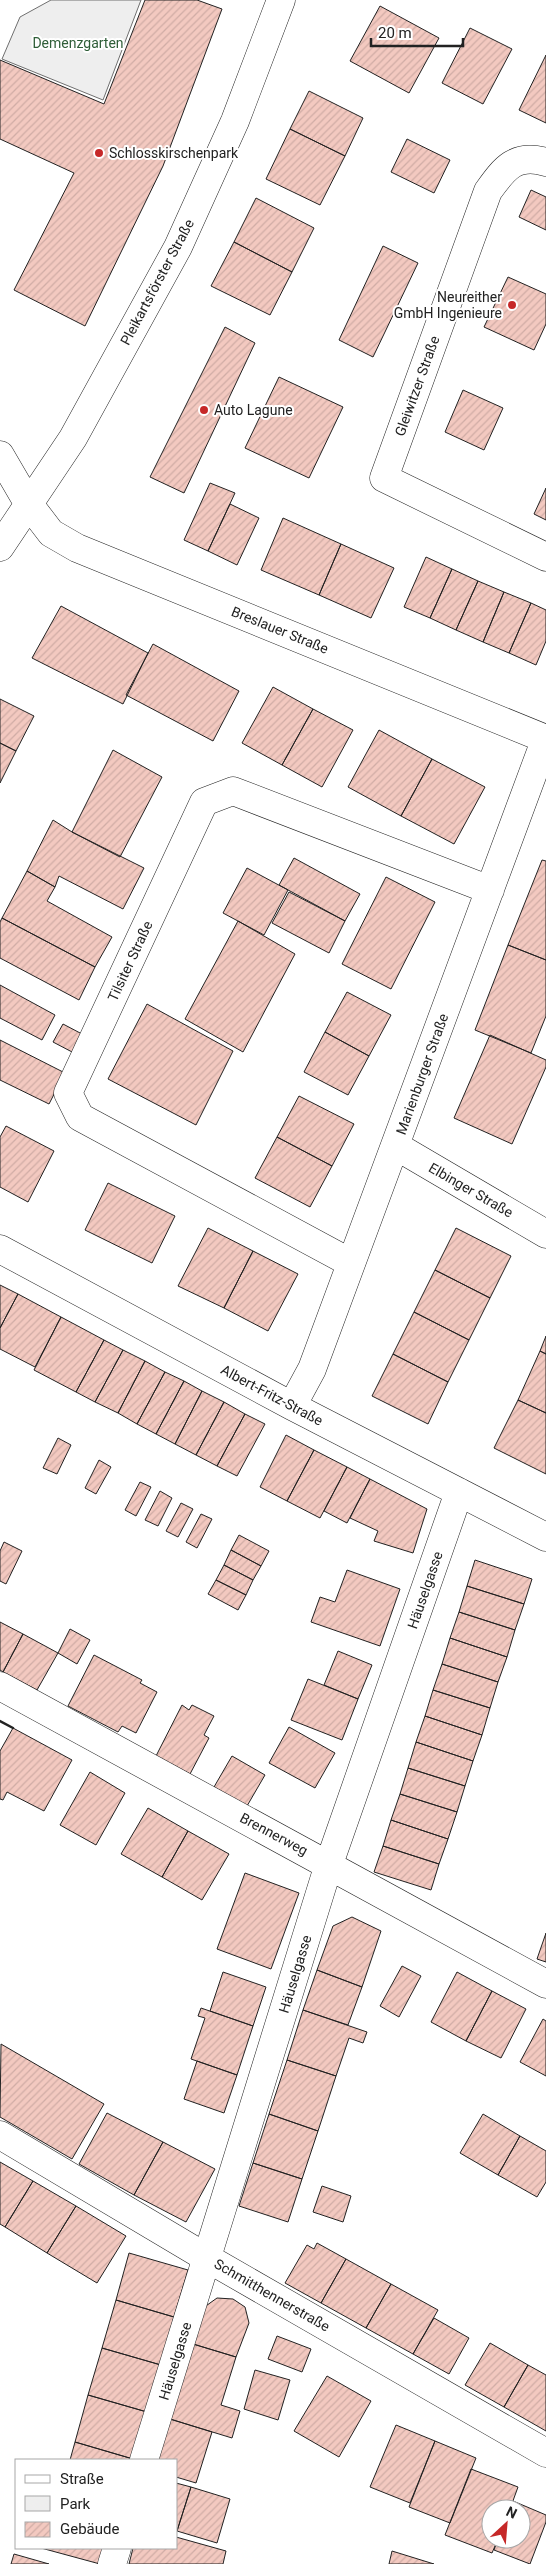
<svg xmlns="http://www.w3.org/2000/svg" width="546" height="2564" font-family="Roboto,sans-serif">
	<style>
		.green { fill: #eee; stroke: #6f6f6f }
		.building { fill: url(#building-hatch); stroke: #222 }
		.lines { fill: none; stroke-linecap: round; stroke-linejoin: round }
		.minor-casing { stroke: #222; stroke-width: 29 }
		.minor { stroke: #fff; stroke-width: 28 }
		.wall { stroke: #222; stroke-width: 2.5 }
		.poi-dot { fill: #c62828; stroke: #fff; stroke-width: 2 }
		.labels { text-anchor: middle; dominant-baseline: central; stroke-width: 4; stroke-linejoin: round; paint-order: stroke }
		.park-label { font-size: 14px; fill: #2f5e38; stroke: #fff }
		.poi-label { font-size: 14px; fill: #222; stroke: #fff; text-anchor: start }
		.street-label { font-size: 14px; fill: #222; stroke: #fff }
	</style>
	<defs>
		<pattern id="building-hatch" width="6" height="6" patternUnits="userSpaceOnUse" patternTransform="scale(1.25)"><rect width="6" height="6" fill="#f3c9c0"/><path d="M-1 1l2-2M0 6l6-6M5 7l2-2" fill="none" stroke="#d0aca5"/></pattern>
	</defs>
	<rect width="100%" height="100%" fill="#fff"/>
	<!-- green -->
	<path class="green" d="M51 0H141L103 100 2 59 20 17Z"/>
	<!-- building -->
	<path class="building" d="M145 0H197L222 9 163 166 85 326 14 290 74 173 0 139V60L104 104Z
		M380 6 439 38 409 93 350 61Z
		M470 28 512 49 483 104 442 83Z
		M546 55V123L519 110Z
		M309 91 363 118 345 156 290 129Z
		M290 129 345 156 320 205 266 179Z
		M407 139 450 160 434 193 391 172Z
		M531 190 546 197V230L519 217Z
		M256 198 314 228 292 272 234 242Z
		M234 242 292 272 270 315 211 286Z
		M383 246 418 263 373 357 339 340Z
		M508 277 546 294V324L534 350 484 327Z
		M225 327 255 343 184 493 150 477Z
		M279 377 343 407 309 478 245 448Z
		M463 390 503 408 484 450 445 432Z
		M210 483 235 493 208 551 184 540Z
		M546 488V520L534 514Z
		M230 504 259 518 237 565 208 551Z
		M283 518 341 544 319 595 261 570Z
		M341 544 394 568 371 618 319 595Z
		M426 557 452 569 430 618 404 607Z
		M452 569 478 581 456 630 430 618Z
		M478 581 504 592 483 642 456 630Z
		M504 592 531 603 509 653 483 642Z
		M531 603 546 610V641L536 665 509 653Z
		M61 606 148 653 123 704 32 658Z
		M153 644 239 691 213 741 126 695Z
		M273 687 313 709 282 765 242 743Z
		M0 699 34 716 16 751 0 743Z
		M313 709 353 730 322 787 282 765Z
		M379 730 432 759 401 816 348 787Z
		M0 743 16 751 0 783Z
		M113 750 162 777 120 857 72 832Z
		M432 759 485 787 454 844 401 816Z
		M53 820 72 832 144 868 123 909 59 876 55 887 27 871Z
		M294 858 360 894 345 921 279 885Z
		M542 860 546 861V960L508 945Z
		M247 868 288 890 264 935 223 913Z
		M27 871 55 887 47 901 112 937 95 967 2 918Z
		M386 877 435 902 391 989 342 964Z
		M289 892 345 921 329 953 272 923Z
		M2 918 95 967 79 1000 0 958V922Z
		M238 921 295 954 243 1052 185 1019Z
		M508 945 546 960V1016L531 1053 475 1030Z
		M0 985 55 1015 42 1040 0 1018Z
		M347 992 391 1015 369 1056 325 1032Z
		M147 1004 233 1051 196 1125 108 1079Z
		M63 1024 82 1034 74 1053 53 1042Z
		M325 1032 369 1056 348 1095 304 1072Z
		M490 1035 546 1060V1067L512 1144 454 1118Z
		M0 1040 65 1073 49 1104 0 1080Z
		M299 1096 354 1124 332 1166 277 1137Z
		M6 1126 54 1151 28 1202 0 1187V1137Z
		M277 1137 332 1166 310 1207 255 1178Z
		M108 1183 175 1216 152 1263 85 1230Z
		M208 1228 253 1251 224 1308 178 1286Z
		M456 1228 511 1256 490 1298 435 1270Z
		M253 1251 298 1274 268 1331 224 1308Z
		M435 1270 490 1298 469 1340 414 1312Z
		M0 1285 18 1294 0 1328Z
		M18 1294 61 1317 35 1367 0 1349V1328Z
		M414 1312 469 1340 448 1382 393 1354Z
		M61 1317 104 1340 76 1392 34 1370Z
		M546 1336V1354L540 1351Z
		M104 1340 123 1350 95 1402 76 1392Z
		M123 1350 145 1361 118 1413 95 1402Z
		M540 1351 546 1354V1413L518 1400Z
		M393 1354 448 1382 428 1424 372 1396Z
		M145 1361 165 1372 137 1424 118 1413Z
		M165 1372 184 1381 156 1434 137 1424Z
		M184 1381 202 1391 175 1444 156 1434Z
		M202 1391 224 1402 196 1455 175 1444Z
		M518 1400 546 1413V1474L494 1448Z
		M224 1402 245 1414 217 1466 196 1455Z
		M245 1414 265 1424 237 1476 217 1466Z
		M286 1435 314 1450 287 1501 260 1487Z
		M58 1438 71 1445 57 1474 43 1468Z
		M314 1450 347 1467 320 1518 287 1501Z
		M99 1460 111 1467 96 1494 85 1488Z
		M347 1467 370 1479 347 1523 324 1511Z
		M370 1479 427 1509 413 1553 374 1541 378 1531 350 1518Z
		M140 1482 151 1487 136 1516 125 1510Z
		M160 1491 172 1498 158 1526 145 1520Z
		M181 1503 193 1509 178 1537 166 1531Z
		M201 1514 212 1519 197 1548 186 1542Z
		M239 1535 269 1551 261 1566 231 1550Z
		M4 1542 22 1551 6 1584 0 1581V1551Z
		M231 1550 261 1566 253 1580 224 1565Z
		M475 1560 532 1579 524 1604 467 1586Z
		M224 1565 253 1580 246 1595 216 1580Z
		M347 1570 400 1589 380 1646 311 1622 320 1597 335 1602Z
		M216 1580 246 1595 238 1610 208 1594Z
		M467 1586 524 1604 515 1630 459 1612Z
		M459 1612 515 1630 507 1657 450 1638Z
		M0 1622 23 1634 3 1672 0 1670Z
		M70 1629 90 1640 77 1664 58 1653Z
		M23 1634 58 1653 37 1690 3 1672Z
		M450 1638 507 1657 498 1682 442 1664Z
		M338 1651 372 1665 358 1699 324 1685Z
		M94 1655 142 1680 140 1683 157 1692 136 1733 122 1726 118 1732 68 1706Z
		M442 1664 498 1682 490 1708 433 1690Z
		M308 1679 358 1699 342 1740 291 1720Z
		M433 1690 490 1708 482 1735 425 1716Z
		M182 1705 189 1710 192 1705 214 1716 204 1735 209 1738 190 1774 156 1756Z
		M425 1716 482 1735 473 1761 416 1742Z
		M289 1727 335 1753 315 1788 269 1763Z
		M13 1728 72 1760 44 1811 7 1792 3 1800 0 1799V1751Z
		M416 1742 473 1761 465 1786 408 1768Z
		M232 1756 265 1775 247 1806 214 1787Z
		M408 1768 465 1786 457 1812 400 1794Z
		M90 1772 125 1793 96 1845 60 1825Z
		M400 1794 457 1812 448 1839 391 1820Z
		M148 1808 188 1831 162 1877 121 1854Z
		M391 1820 448 1839 439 1864 383 1846Z
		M188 1831 229 1854 202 1900 162 1877Z
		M383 1846 439 1864 431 1890 374 1872Z
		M245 1873 299 1893 271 1969 217 1949Z
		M352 1917 381 1931 362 1987 317 1970 333 1926Z
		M546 1933V1962L537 1959Z
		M402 1966 421 1976 399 2017 380 2006Z
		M317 1970 362 1987 348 2025 303 2010Z
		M223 1972 266 1987 253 2026 210 2011Z
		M457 1972 492 1991 466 2041 431 2022Z
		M492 1991 526 2009 501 2058 466 2041Z
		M201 2008 253 2026 237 2075 191 2059 205 2018 198 2016Z
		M303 2010 367 2032 363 2043 349 2038 336 2076 287 2060Z
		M543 2019 546 2021V2076L520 2062Z
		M1 2044 104 2104 72 2159 0 2117Z
		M287 2060 336 2076 318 2131 269 2114Z
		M197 2061 237 2075 224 2113 184 2099Z
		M107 2113 163 2142 134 2195 79 2164Z
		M269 2114 318 2131 302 2179 253 2163Z
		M483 2114 520 2136 498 2175 460 2153Z
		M520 2136 546 2151V2182L537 2197 498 2175Z
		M163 2142 215 2169 186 2222 134 2195Z
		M0 2162 33 2181 5 2227 0 2224Z
		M253 2163 302 2179 288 2222 239 2206Z
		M33 2181 76 2206 47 2253 5 2227Z
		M322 2186 351 2196 343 2222 313 2212Z
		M76 2206 126 2236 97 2283 47 2253Z
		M317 2243 346 2259 321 2303 285 2283 307 2245 314 2249Z
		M129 2253 188 2270 174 2317 116 2300Z
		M346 2259 391 2284 366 2328 321 2303Z
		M391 2284 438 2310 413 2354 366 2328Z
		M217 2298 233 2299 245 2307 249 2323 236 2357 193 2344 203 2308Z
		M116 2300 174 2317 161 2365 102 2348Z
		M434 2318 469 2338 449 2374 413 2354Z
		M277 2336 311 2349 302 2372 268 2359Z
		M490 2343 528 2365 504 2407 465 2385Z
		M193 2344 236 2357 221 2405 240 2411 232 2438 170 2419Z
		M102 2348 161 2365 147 2412 88 2395Z
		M528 2365 546 2375V2431L504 2407Z
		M255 2370 290 2380 278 2420 244 2409Z
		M327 2376 371 2401 339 2457 294 2431Z
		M88 2395 147 2412 133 2459 75 2442Z
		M170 2419 212 2432 196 2483 176 2477V2460H157Z
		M396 2425 435 2441 410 2503 370 2487Z
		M435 2441 476 2458 450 2523 409 2507Z
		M75 2442 133 2459V2460H70Z
		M471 2469 518 2487 510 2509H491V2539H498L492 2553 445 2535Z
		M176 2483 191 2487 177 2531H176Z
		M191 2487 230 2499 217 2543 177 2531Z
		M513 2501 546 2515V2522L530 2564 494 2550 498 2539H521V2509H510Z
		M176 2537 226 2551 223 2564H129L133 2548H176Z
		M41 2548H105L100 2564Z
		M392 2551 434 2564H389Z
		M14 2554 49 2564H11Z"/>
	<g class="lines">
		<!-- minor casing -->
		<g class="minor-casing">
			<path id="minor" d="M546 162C515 153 504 169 488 191L384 478 546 557
				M0 455 28 503 51 533 77 548 546 739
				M0 547 73 438 178 247 235 121 281 0
				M396 1146 546 1234
				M0 1249 292 1406 546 1537
				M351 1263 80 1117 68 1093 204 802 233 791 490 890
				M292 1406 312 1369 546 738
				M0 1686 546 1984
				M0 2135 207 2258 546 2453
				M144 2460 329 1864 459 1492
				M112 2564 117 2548"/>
		</g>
		<!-- minor -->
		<use href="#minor" class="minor"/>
		<!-- wall -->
		<path class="wall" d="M0 1721 13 1728"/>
	</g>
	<!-- markers -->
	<g class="poi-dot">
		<circle cx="99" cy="153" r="5"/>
		<circle cx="512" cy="305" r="5"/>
		<circle cx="204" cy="410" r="5"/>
	</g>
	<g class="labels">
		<!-- park labels -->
		<g class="park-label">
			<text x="78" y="43">Demenzgarten</text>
		</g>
		<!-- poi labels -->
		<g class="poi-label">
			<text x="109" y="153">Schlosskirschenpark</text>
			<text x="502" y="297" text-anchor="end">Neureither<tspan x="502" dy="16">GmbH Ingenieure</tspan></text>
			<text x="214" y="410">Auto Lagune</text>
		</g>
		<!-- street labels -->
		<g class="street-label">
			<text transform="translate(157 282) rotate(-62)">Pleikartsförster Straße</text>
			<text transform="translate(417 386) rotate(-70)">Gleiwitzer Straße</text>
			<text transform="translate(280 630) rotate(22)">Breslauer Straße</text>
			<text transform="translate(130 961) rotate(-65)">Tilsiter Straße</text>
			<text transform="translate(422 1074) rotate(-70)">Marienburger Straße</text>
			<text transform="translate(471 1190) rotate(30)">Elbinger Straße</text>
			<text transform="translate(272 1395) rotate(28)">Albert-Fritz-Straße</text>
			<text transform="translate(425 1590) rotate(-71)">Häuselgasse</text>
			<text transform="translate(274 1834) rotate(28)">Brennerweg</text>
			<text transform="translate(295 1974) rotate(-73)">Häuselgasse</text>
			<text transform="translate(272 2295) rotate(30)">Schmitthennerstraße</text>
			<text transform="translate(175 2361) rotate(-73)">Häuselgasse</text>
		</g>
	</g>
	<!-- legend -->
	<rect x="15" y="2459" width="162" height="90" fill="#ffffff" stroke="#a7a7a7"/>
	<rect x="25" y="2475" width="25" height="8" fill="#ffffff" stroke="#a7a7a7"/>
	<text x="60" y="2484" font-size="15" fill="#222222">Straße</text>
	<rect x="25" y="2496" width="25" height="15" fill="#eeeeee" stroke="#a7a7a7"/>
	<text x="60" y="2509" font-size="15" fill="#222222">Park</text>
	<rect x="25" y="2522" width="25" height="15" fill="url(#building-hatch)" stroke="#a7a7a7"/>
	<text x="60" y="2534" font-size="15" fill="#222222">Gebäude</text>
	<!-- north arrow -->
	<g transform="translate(506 2524) rotate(26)"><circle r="24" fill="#ffffff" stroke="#a7a7a7"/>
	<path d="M0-4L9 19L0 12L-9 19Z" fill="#c62828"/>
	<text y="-8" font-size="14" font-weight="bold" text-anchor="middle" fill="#222222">N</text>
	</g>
	<!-- scale -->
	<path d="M371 38v8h92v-8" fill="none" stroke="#222222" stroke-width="2.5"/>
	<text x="378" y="38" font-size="15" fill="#222222" stroke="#ffffff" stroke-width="4" paint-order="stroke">20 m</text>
</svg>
